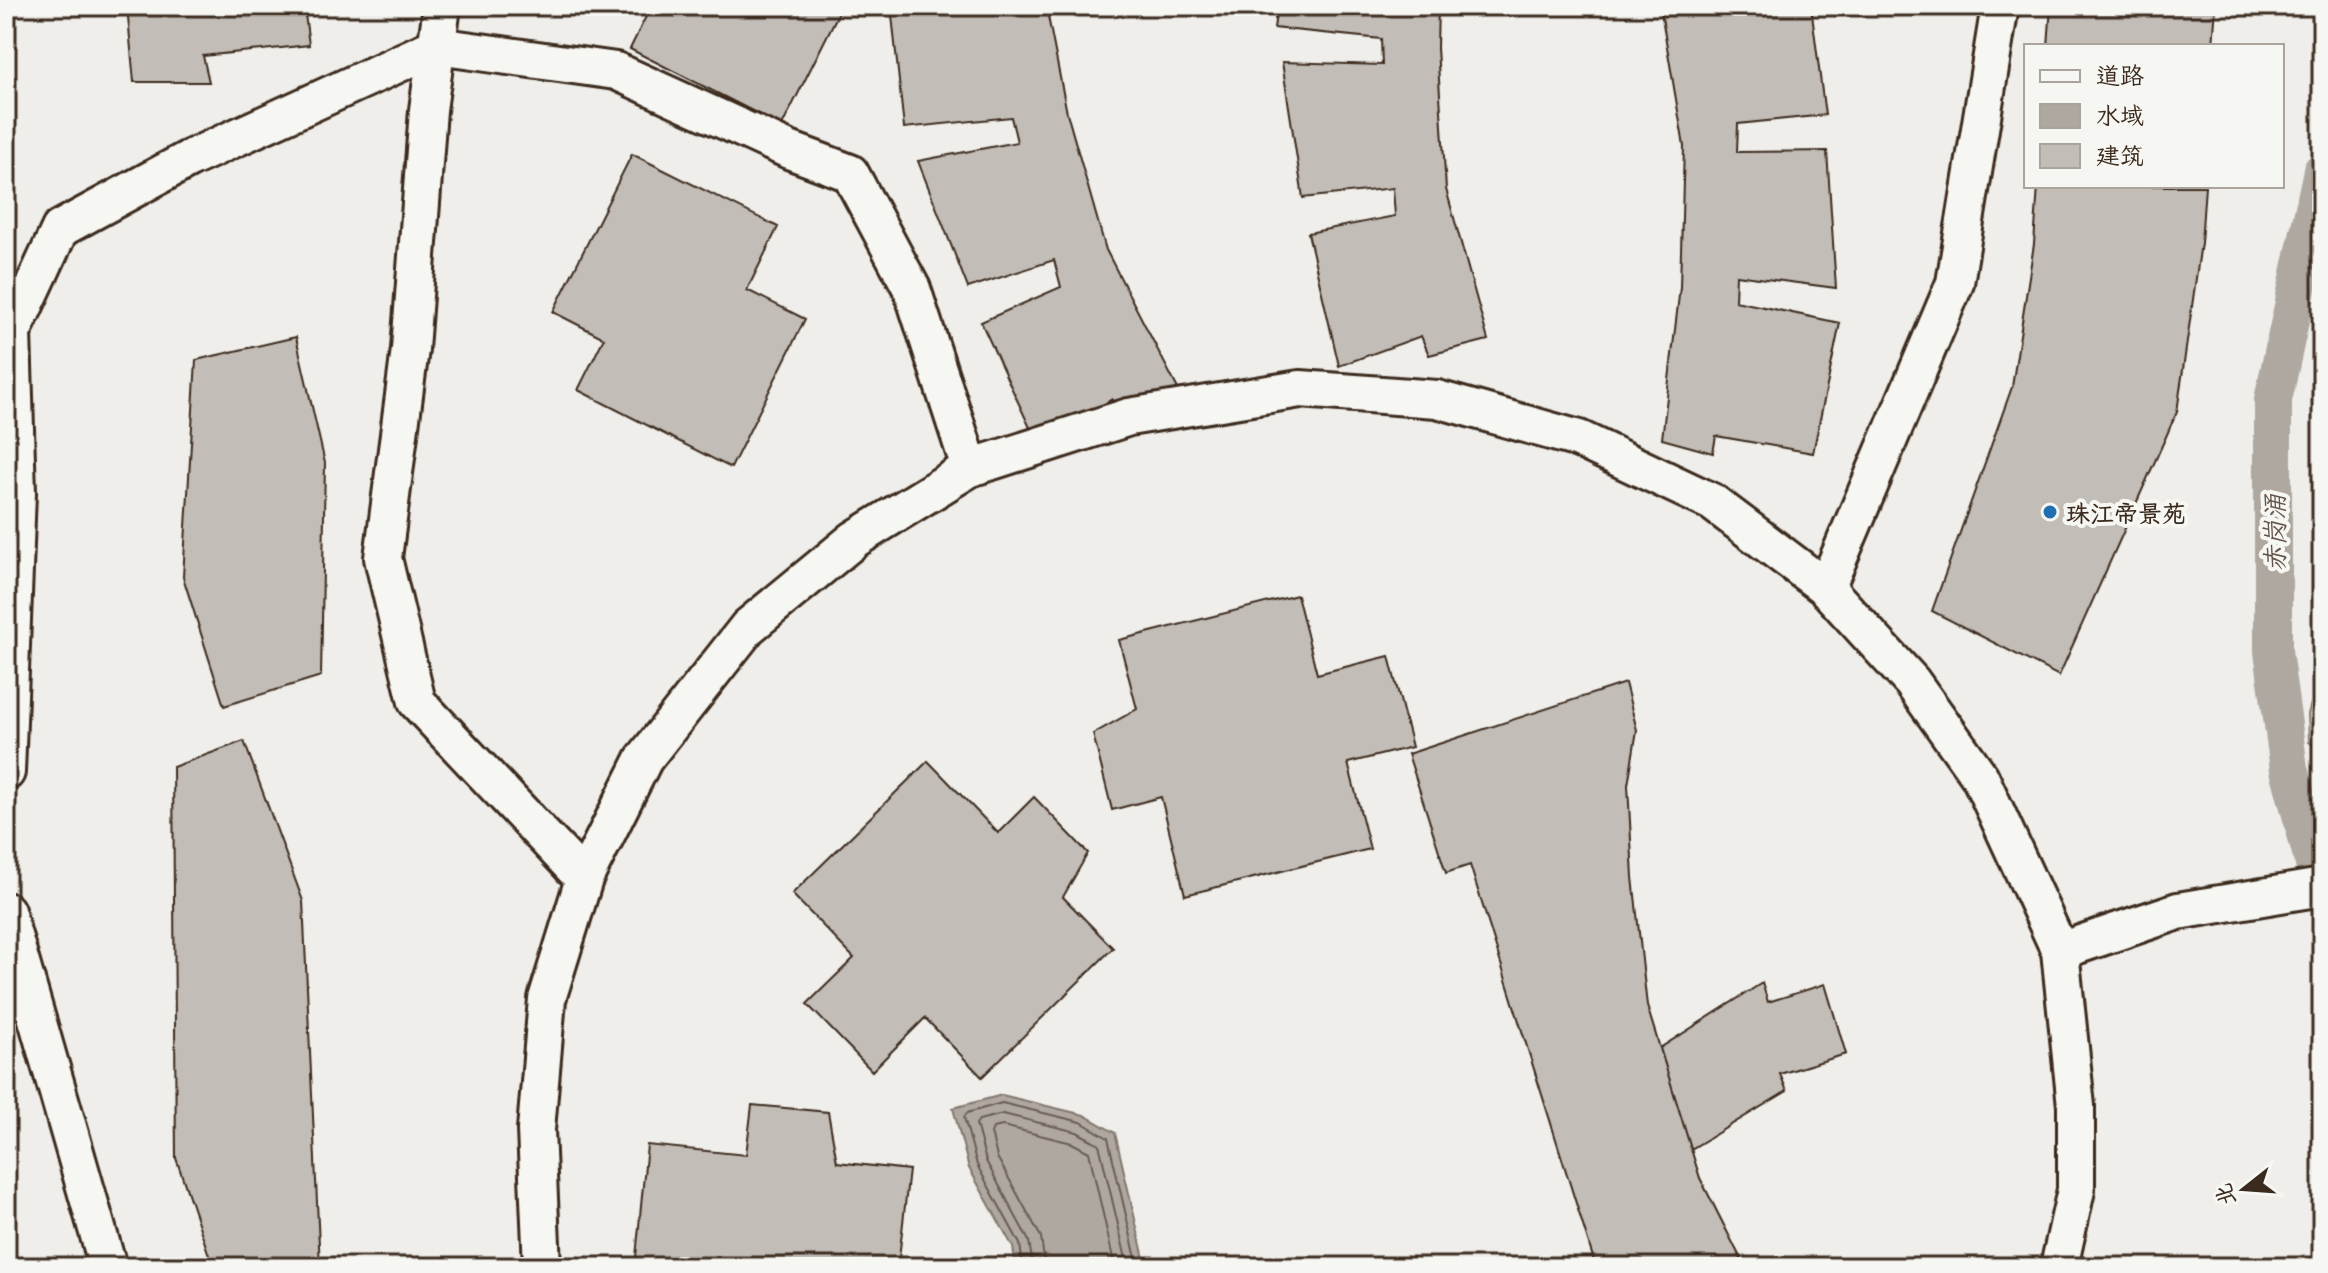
<svg xmlns="http://www.w3.org/2000/svg" width="2328" height="1273" font-family="'Playpen Sans','LXGW WenKai TC',sans-serif">
	<style>
		.forest { fill: url(#forest-firs); stroke: #887e75; stroke-width: 2 }
		.water { fill: #afa8a1; stroke: #81766d; stroke-width: 2 }
		.lines { fill: none; stroke-linecap: round; stroke-linejoin: round }
		.shore { stroke: #695c52; stroke-width: 2 }
		.canal { stroke: #afa8a1; stroke-width: 38 }
		.building { fill: #c2bdb7; stroke: #3b2a1e; stroke-width: 2 }
		.minor-casing { stroke: #3b2a1e; stroke-width: 42 }
		.minor { stroke: #f6f6f2; stroke-width: 36 }
		.poi-dot { fill: #1f6fb2; stroke: #f6f6f2; stroke-width: 3 }
		.labels { text-anchor: middle; dominant-baseline: central; stroke-width: 8; stroke-linejoin: round; paint-order: stroke }
		.poi-label { font-size: 24px; font-weight: bold; fill: #3b2a1e; stroke: #f6f6f2; text-anchor: start }
		.water-label { font-size: 26px; font-style: italic; fill: #64564c; stroke: #f6f6f2 }
	</style>
	<defs>
		<pattern id="forest-firs" width="22" height="20" patternUnits="userSpaceOnUse" patternTransform="scale(2)"><rect width="22" height="20" fill="#d4d1cc"/><path d="M5 1l3.5 6h-7zM16 11l3.5 6h-7z" fill="#b7b4af"/></pattern>
	</defs>
	<rect width="100%" height="100%" fill="#efeeea"/>
	<filter id="ink" filterUnits="userSpaceOnUse"><feTurbulence type="fractalNoise" baseFrequency=".0125" numOctaves="2"/><feDisplacementMap in="SourceGraphic" scale="16" xChannelSelector="R" yChannelSelector="G"/><feConvolveMatrix kernelMatrix="1 2 1 2 8 2 1 2 1" color-interpolation-filters="sRGB"/></filter>
	<g filter="url(#ink)">
		<!-- forest -->
		<path class="forest" d="M2322 666V751L2309 742 2308 714Z"/>
		<!-- water -->
		<path class="water" d="M1002 1095 1084 1115 1115 1133 1146 1267H1016L1013 1247 969 1168 953 1108Z"/>
		<g class="lines">
			<!-- shore -->
			<path class="shore" d="M1023 1267 1020 1244 977 1165 964 1117 967 1113 1002 1103 1081 1122 1108 1138 1138 1267
				M1033 1267 1029 1241 986 1161 976 1124 979 1120 1003 1114 1077 1132 1099 1144 1128 1267
				M1045 1267 1041 1237 997 1157 991 1133 993 1128 1003 1126 1072 1143 1089 1152 1115 1267"/>
			<!-- canal -->
			<path class="canal" d="M2322 171 2273 400V651L2289 769 2322 894"/>
		</g>
		<!-- building -->
		<path class="building" d="M127 6H304L309 45 203 56 209 82H134Z
			M651 6H842L782 126 630 49Z
			M891 6H1046L1067 113 1106 250 1178 389 1124 415 1112 399 1038 445 981 322 1061 287 1054 260 968 288 918 161 1017 142 1011 117 904 128Z
			M1277 6H1438L1437 48 1446 189 1488 340 1429 355 1421 336 1339 366 1308 233 1395 216 1393 188 1303 198 1282 62 1382 65 1381 39 1274 28Z
			M1660 6H1811L1825 115 1738 124 1737 152 1827 151 1836 288 1736 275 1735 301 1840 323 1813 453 1716 436 1713 453 1662 439 1680 287 1684 146Z
			M2051 6H2216L2213 46H2048Z
			M632 154 778 227 747 290 805 319 731 468 578 390 604 338 553 312Z
			M2038 186H2205L2201 243 2177 412 2059 676 1932 611 2012 387 2034 244Z
			M296 337 325 463 321 676 224 706 183 577 196 360Z
			M1297 595 1317 674 1389 656 1412 747 1348 763 1370 849 1185 895 1161 797 1112 810 1093 734 1137 709 1119 640Z
			M1625 683 1637 730 1628 785 1633 877 1647 1006 1700 1178 1745 1267H1596L1470 865 1446 873 1408 754Z
			M244 741 303 901 320 1267H213L176 1158 173 767Z
			M928 761 998 833 1034 797 1088 853 1063 897 1113 948 982 1077 925 1018 872 1071 807 1004 854 958 792 894Z
			M1762 983 1768 1002 1825 984 1846 1054 1780 1074 1787 1091 1691 1149 1660 1048Z
			M752 1105 828 1112 837 1162 909 1170 898 1267H635L647 1145 746 1155Z"/>
		<g class="lines">
			<!-- minor casing -->
			<g class="minor-casing">
				<path id="minor" d="M442 6 428 110 410 349 383 558 417 702 584 879
					M1826 588 1955 283 2000 6
					M6 772 17 493 12 333 60 229 189 159 437 46 616 71 789 150 850 173 912 289 970 468
					M6 911 108 1267
					M2060 951 2178 911 2322 887
					M542 1267 536 1130 547 999 584 879 644 759 748 627 855 539 970 468 1129 417 1300 389 1437 399 1579 439 1712 502 1826 588 1912 682 1980 777 2060 951 2076 1106V1190L2059 1267"/>
			</g>
			<!-- minor -->
			<use href="#minor" class="minor"/>
		</g>
	</g>
	<!-- markers -->
	<circle class="poi-dot" cx="2050" cy="512" r="8"/>
	<g class="labels">
		<!-- poi labels -->
		<g class="poi-label">
			<text x="2066" y="512">珠江帝景苑</text>
		</g>
		<!-- water labels -->
		<g class="water-label">
			<text transform="translate(2273 533) rotate(-90)">赤岗涌</text>
		</g>
	</g>
	<!-- margin -->
	<rect width="2328" height="1273" fill="none" stroke="#f6f6f2" stroke-width="32"/>
	<rect x="16" y="16" width="2296" height="1241" fill="none" stroke="#3b2a1e" stroke-width="3" filter="url(#ink)"/>
	<!-- legend -->
	<rect x="2024" y="44" width="260" height="144" fill="#f6f6f2" stroke="#aba49d" stroke-width="2"/>
	<rect x="2040" y="70" width="40" height="12" fill="#f6f6f2" stroke="#aba49d" stroke-width="2"/>
	<text x="2096" y="84" font-size="24" fill="#3b2a1e">道路</text>
	<rect x="2040" y="104" width="40" height="24" fill="#afa8a1" stroke="#aba49d" stroke-width="2"/>
	<text x="2096" y="124" font-size="24" fill="#3b2a1e">水域</text>
	<rect x="2040" y="144" width="40" height="24" fill="#c2bdb7" stroke="#aba49d" stroke-width="2"/>
	<text x="2096" y="164" font-size="24" fill="#3b2a1e">建筑</text>
	<!-- north arrow -->
	<g transform="translate(2244 1189) rotate(253)" stroke="#f6f6f2" stroke-width="6" paint-order="stroke">
	<path d="M0-6L14 30L0 20L-14 30Z" fill="#3b2a1e"/>
	<text y="-12" font-size="22" font-weight="bold" text-anchor="middle" fill="#3b2a1e">北</text>
	</g>
</svg>
